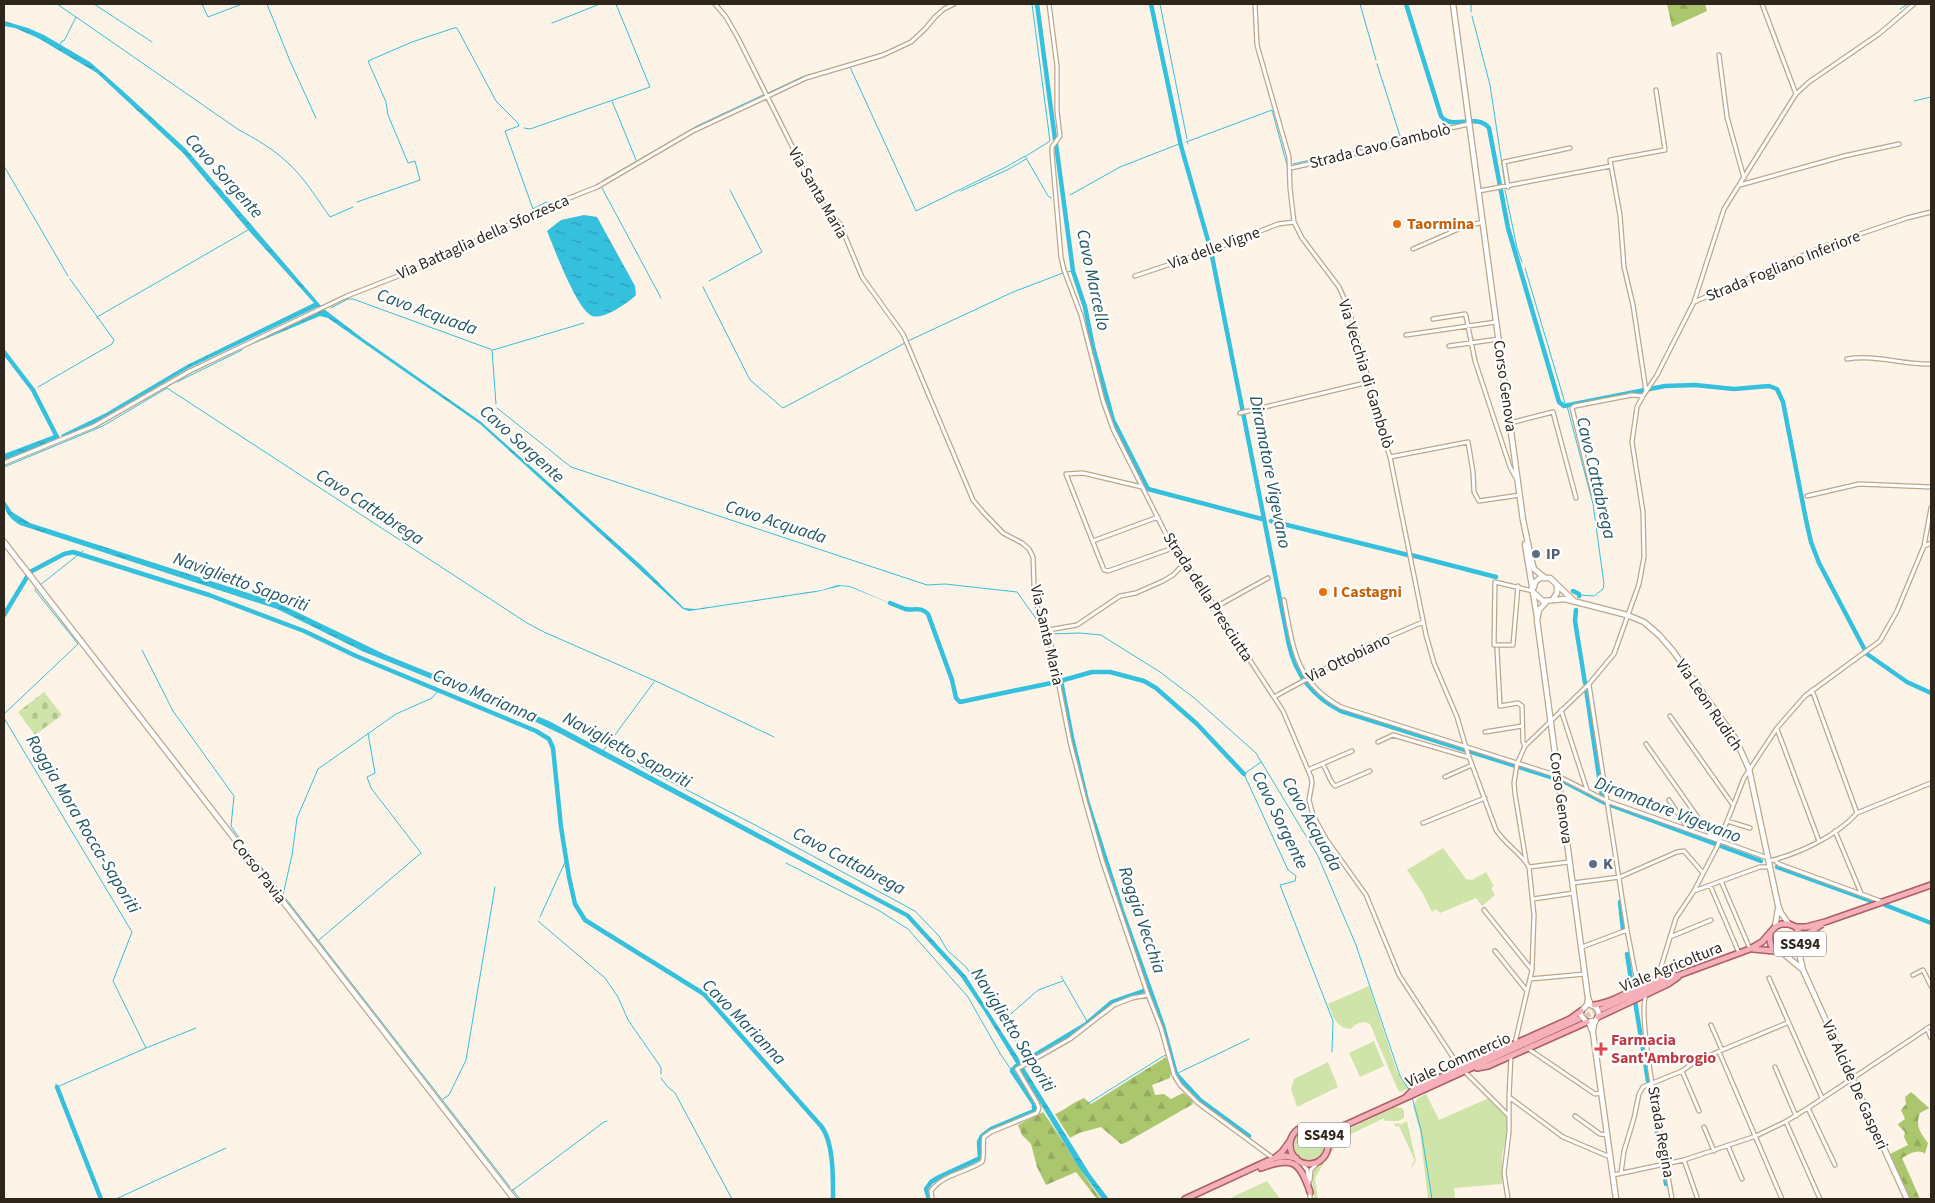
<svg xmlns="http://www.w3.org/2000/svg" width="1935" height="1203" font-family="'Source Sans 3',sans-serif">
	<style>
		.grass { fill: #cfe4a8 }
		.forest { fill: url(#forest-firs) }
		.cemetery { fill: url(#cemetery-stones) }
		.water { fill: url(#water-ripples) }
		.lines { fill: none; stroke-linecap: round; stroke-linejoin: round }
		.stream { stroke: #35c0dd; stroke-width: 1 }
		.canal { stroke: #35c0dd; stroke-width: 4.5 }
		.primary-tunnel { stroke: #d4cabe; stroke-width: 5; stroke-dasharray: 5 2.5; stroke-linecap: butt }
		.street-casing { stroke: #bda68a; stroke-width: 5.5 }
		.secondary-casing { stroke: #bda68a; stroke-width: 7 }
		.primary-casing { stroke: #ac5e64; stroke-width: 8 }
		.street { stroke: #fff; stroke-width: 3 }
		.secondary { stroke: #fff; stroke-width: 4.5 }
		.primary { stroke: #f6b0b9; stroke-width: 5 }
		.food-dot { fill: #e8710a; stroke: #fff; stroke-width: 2 }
		.service-dot { fill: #5c6f8a; stroke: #fff; stroke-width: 2 }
		.health-dot { fill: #e0444e; stroke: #fff; stroke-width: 2 }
		.labels { text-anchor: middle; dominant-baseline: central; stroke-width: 4.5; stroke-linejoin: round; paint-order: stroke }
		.shield { fill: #fff; stroke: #6d675f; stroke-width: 1 }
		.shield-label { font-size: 15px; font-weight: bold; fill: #2f261b }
		.street-label { font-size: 16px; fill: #2f261b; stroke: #fff }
		.food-label { font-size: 16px; font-weight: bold; fill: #c56008; stroke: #fff; text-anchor: start }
		.service-label { font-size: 16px; font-weight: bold; fill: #4e5e75; stroke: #fff; text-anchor: start }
		.health-label { font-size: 16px; font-weight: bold; fill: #be3a42; stroke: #fff; text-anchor: start }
		.water-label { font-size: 18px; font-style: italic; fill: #215764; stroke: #fff }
	</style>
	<defs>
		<pattern id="forest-firs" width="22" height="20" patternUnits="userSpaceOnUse" patternTransform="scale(1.25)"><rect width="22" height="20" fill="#abc76e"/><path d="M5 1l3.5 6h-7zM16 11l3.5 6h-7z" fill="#93ab5f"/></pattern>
		<pattern id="cemetery-stones" width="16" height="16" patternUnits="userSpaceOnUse" patternTransform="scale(1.25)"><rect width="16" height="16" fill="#cfe4a8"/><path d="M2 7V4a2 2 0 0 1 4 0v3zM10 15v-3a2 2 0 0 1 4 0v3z" fill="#b2c390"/></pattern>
		<pattern id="water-ripples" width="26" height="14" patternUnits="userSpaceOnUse" patternTransform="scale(1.25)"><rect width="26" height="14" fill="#35c0dd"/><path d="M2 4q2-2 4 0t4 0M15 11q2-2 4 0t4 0" fill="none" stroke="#2d9cb2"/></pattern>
	</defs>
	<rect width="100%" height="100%" fill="#fdf3e7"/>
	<!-- grass -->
	<path class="grass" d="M1443 848 1466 879 1472 880 1486 872 1494 886 1491 888 1495 895 1482 906 1476 898 1440 913 1436 909 1432 912 1422 892 1407 870Z
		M1369 986 1397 1072 1407 1087 1408 1089 1400 1092 1397 1088 1370 1024C1363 1020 1356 1023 1351 1029 1336 1028 1333 1016 1328 1004Z
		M1374 1041 1384 1066 1360 1077 1349 1053Z
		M1328 1062 1338 1087 1297 1107 1291 1089 1294 1079Z
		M1426 1094 1439 1120 1489 1098 1505 1115 1507 1121 1508 1129 1502 1156V1184L1454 1188 1455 1199H1428L1420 1132 1413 1106 1418 1098Z
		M1395 1107 1402 1108 1404 1111V1118L1398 1121H1385L1384 1118 1337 1141 1339 1144 1329 1154 1315 1178 1318 1199H1314L1312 1180 1315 1166 1323 1160 1331 1143 1340 1133Z
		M1407 1121 1416 1161 1411 1169 1413 1162 1415 1161 1399 1126 1396 1127 1394 1123 1401 1124Z
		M1294 1145a15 15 0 1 1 30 0a15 15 0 1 1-30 0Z
		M1267 1181 1280 1199H1228Z"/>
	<!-- forest -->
	<path class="forest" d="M1667 4H1705L1707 11 1672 27Z
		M1166 1057 1171 1072 1170 1078 1152 1085 1155 1095 1164 1094 1171 1099 1183 1093 1192 1100 1193 1104 1125 1143 1121 1144 1101 1127 1079 1133 1070 1138 1055 1114C1065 1110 1073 1102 1084 1098L1091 1104Z
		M1911 1092 1929 1108 1920 1113C1915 1126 1920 1132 1928 1143L1925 1154C1918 1148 1909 1154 1902 1158L1920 1199H1910L1890 1154 1908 1145 1904 1137 1905 1132 1899 1126 1898 1124 1905 1119 1901 1110 1906 1104 1905 1097Z
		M1043 1112C1064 1141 1080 1171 1101 1199H1097L1076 1172 1046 1185 1037 1167 1031 1144 1022 1135 1018 1125Z"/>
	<!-- cemetery -->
	<path class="cemetery" d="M44 692 62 715 35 735 18 712Z"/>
	<!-- water -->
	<path class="water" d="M4 21 28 28 44 35 90 62 123 91 186 149 322 307H317L189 368 90 426 69 435 62 436 61 435 106 413 187 365 314 303 250 232 183 153 97 73 38 38 15 28 4 26Z
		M584 215 597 217 635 286 636 295C628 303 603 320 592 316 577 310 554 248 547 231L561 220Z
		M324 309 362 338 480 421 643 567 684 608 695 609 822 590 838 585 850 586 894 605 850 587 841 586 816 592 689 611 683 609 480 424 328 318 320 316 248 346Z
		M57 434 59 437 56 440 4 460V454Z
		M4 500 12 512 30 523 276 602 384 654 549 721 909 914 966 976 1021 1062 1017 1065 984 1011 961 977 906 917 561 734 523 716 362 651 277 609 20 525C10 519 4 512 4 500Z
		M1023 1066 1090 1174 1109 1199H1102L1078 1166 1019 1068Z"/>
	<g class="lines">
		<!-- stream -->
		<path class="stream" d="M57 4 76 17 64 41H62L59 46
			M94 4 152 42
			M202 4 208 17 242 4
			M267 4 290 61 316 118
			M718 4 730 20 764 86
			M1160 4 1187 139
			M1360 4 1376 60
			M1471 4V12
			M1900 9 1908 4
			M1472 16 1490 85 1505 184
			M76 17 239 130C256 139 273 149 287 162 304 177 317 199 330 217L353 207
			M552 23 600 4
			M1377 64 1401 139
			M850 67 916 211 1006 167 1025 156 1048 196 1051 198
			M768 93 802 77 848 64
			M612 101 636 160
			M1914 101 1931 97
			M524 128 530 129 650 87 616 4
			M1186 142 1272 110 1287 165
			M1188 144V143
			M1181 146 1183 145
			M1358 150 1430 132 1451 122
			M1026 156 1050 141 1032 4
			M1293 164 1337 154
			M4 166 68 276
			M604 180 699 125 763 95
			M602 188 661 298
			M1505 190 1517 248 1522 262
			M961 191 1009 169 1026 159
			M1070 195 1120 167 1179 144
			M357 202 420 180 415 161 408 163 388 115 386 102 368 61 412 42 454 28H457L496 101 518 123 519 126 505 131 533 209 546 202 550 203
			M1525 268 1565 403
			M1067 272 1073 271
			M709 281 762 252 730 190
			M703 287 750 380 783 408 905 343
			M331 308 348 299H353L490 349 492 350 496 404
			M97 317 248 230
			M908 341 1013 292 1063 273
			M493 350 584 323
			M177 382 242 350
			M38 387 112 344 114 340 70 279
			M33 390 35 389
			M1567 406 1593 504 1604 584 1603 589 1594 596 1579 595
			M497 408 571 467 927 585 945 584 1017 592 1047 634
			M4 467 103 426 167 388 527 623 544 632 660 683 774 737
			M40 585 83 551
			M1051 634 1080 633 1101 635 1160 672 1193 697 1256 753 1318 856 1356 945 1400 1076 1410 1091
			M142 650 173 711 234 796 231 826 241 841 510 1187
			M4 714 78 644 35 590 37 587
			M4 718 132 932 113 981 146 1048 57 1087 56 1084
			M606 746 648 770 759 827 915 911 939 936 947 950 966 967 1015 1040 1026 1060
			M603 751 654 682
			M1261 762 1244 774 1288 870 1296 876 1295 881 1280 885 1333 1021 1332 1052
			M4 774V806
			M786 863 878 910 908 929 968 997 1001 1055 1012 1071
			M283 895 292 855 297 818 318 769 396 714 432 698 438 691
			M540 917 566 860
			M538 921 605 978 618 997 628 1020 658 1063 661 1068V1074
			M319 940 421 853 371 788 367 777 375 773 368 733
			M1061 976 1088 1023
			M1004 1020 1038 990 1063 981
			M146 1048 196 1028
			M1176 1074 1249 1039
			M661 1078 667 1086 675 1093 732 1199
			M1412 1097 1421 1130 1432 1199
			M443 1099 449 1095 466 1060 495 887
			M1087 1104 1162 1057 1170 1053
			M512 1189 520 1199
			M513 1190 604 1122 607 1121
			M116 1199 226 1148"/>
		<!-- canal -->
		<path class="canal" d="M1037 4 1055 139
			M1151 4 1181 146 1211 251 1289 645C1296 676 1313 697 1341 711L1554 778
			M1406 4 1441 116C1452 131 1477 112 1489 128L1508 228 1559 402 1564 406 1665 386 1695 385 1734 389 1769 386 1777 389 1783 402 1806 520 1811 542 1819 563 1867 654 1907 682 1931 693
			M1056 144 1073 271 1085 307 1093 347 1113 420
			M4 352 33 390 57 437 54 439
			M1114 422 1148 489 1262 519
			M1271 521 1408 555
			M1411 555 1496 577
			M1573 591 1579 594V596
			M890 603C895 605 900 607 905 609 915 611 920 606 928 614L952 680 956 698 960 702 1056 682
			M1576 610 1575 621 1585 683
			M4 615 30 572 64 554 73 552 209 595 304 631 356 656 536 731 549 739 553 748 561 827 569 877 575 904 585 920 704 994 821 1126C834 1142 833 1179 833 1199
			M1060 681 1092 672H1110L1144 681 1156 688 1197 724 1244 774
			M1061 681 1072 738 1087 801 1122 911 1163 1026 1176 1074 1200 1100 1249 1136
			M1586 689 1602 797
			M1565 782 1605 803 1761 861
			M1777 867 1871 901
			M1620 902 1623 930
			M1885 905 1931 923
			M1627 954 1632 986
			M1635 1001 1648 1081
			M1015 1067 1085 1025 1112 1002 1149 989
			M1649 1086 1662 1162
			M57 1087 101 1199
			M1663 1168 1666 1184
			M929 1199 926 1189 931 1182 939 1177 980 1158 979 1142 982 1136 991 1129 1034 1111V1104L1012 1071 1013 1069"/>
		<!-- primary-tunnel -->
		<path class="primary-tunnel" d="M1579 1019 1601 1009"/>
		<!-- street casing -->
		<g class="street-casing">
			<path id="street" d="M715 4 726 17 738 38 813 188 821 202 840 224 862 277 903 334 973 500 983 512 1003 533 1022 543 1029 549 1033 557 1034 586 1038 610 1048 630 1070 742 1086 804 1102 860 1148 995 1161 1028 1174 1075 1180 1085 1198 1103 1273 1158
				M1049 4 1057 66V111L1060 136 1052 147V153L1061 257 1064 270 1081 315 1103 401 1113 429 1173 548 1201 585 1283 711 1311 777 1312 783 1309 800 1313 815 1326 839 1366 895 1399 975 1460 1068
				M1255 4 1257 45 1289 157 1290 188 1294 222 1302 238 1339 287 1348 307 1363 358 1377 416 1390 457 1426 635 1434 663 1457 717 1468 754 1496 830C1505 844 1522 854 1529 867L1534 915 1532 970 1515 1043
				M1762 4 1796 94
				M1719 55 1727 117 1744 178
				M1291 168 1402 143 1446 129 1469 124
				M1740 185 1844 156 1899 144
				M1508 187 1504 162 1570 148
				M1479 191 1611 166
				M1413 249 1461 228 1483 222
				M1135 276 1212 250 1278 224 1294 222
				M1694 302 1825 246 1907 218 1931 212
				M1433 319 1465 314 1466 316 1475 361 1510 467 1516 478
				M1406 335 1496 322
				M1449 346 1499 339
				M1847 359C1875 354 1903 365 1931 364
				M1646 391 1633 305 1624 267 1620 215 1610 160 1665 150 1656 90
				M1240 413 1369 382
				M1510 423 1553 412 1576 498
				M1390 457 1468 442 1473 472 1474 492 1479 501 1520 495
				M4 463 94 426 190 371 347 296 444 258 489 234 549 206 597 187 693 131 766 97 806 78 883 55 911 42 925 29 935 17 944 9 954 4
				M1142 487 1083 473 1066 474 1104 570 1108 571 1173 548
				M1593 493 1572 408 1575 406 1632 395 1643 396
				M1807 496 1859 484 1931 487
				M1093 541 1158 517
				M1924 546 1931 543
				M1518 586 1513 645H1494L1495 582 1533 591
				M1284 600C1293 647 1295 682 1341 707L1558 776 1607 801 1768 858
				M1214 608 1268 578
				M1048 630 1077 625 1120 596 1136 593 1163 581 1173 575 1184 564
				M1497 649 1500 706 1518 703 1522 706 1523 742 1525 746
				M1589 685 1627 930 1638 987
				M1812 690 1857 813
				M1274 697 1367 646 1423 622
				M1561 710 1587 790
				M1670 716 1733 805
				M1777 729 1819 841
				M1485 732 1522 726
				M1378 742 1393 735 1468 757
				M1646 744 1711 836 1720 838
				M1322 764 1352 751
				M1308 770 1322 764C1328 770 1328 780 1335 786L1370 771
				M1445 777 1472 765
				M1669 800 1689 830
				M1727 821 1750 828
				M1423 823 1485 798
				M1835 831 1861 893
				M1774 860 1779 864 1883 902
				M1526 861 1515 794 1514 783 1517 764 1525 746 1589 684 1614 654 1639 584 1644 557 1643 512 1632 442 1637 407 1643 396 1657 375 1694 302 1724 209 1796 94 1809 82 1879 34 1914 4
				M1769 861C1798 854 1837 836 1857 813L1931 783
				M1529 867 1569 862
				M1721 881 1750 949
				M1573 883 1620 877 1677 852 1684 851 1703 873
				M1710 885 1739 953
				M1694 891 1760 867H1769
				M1533 899 1574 893
				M1484 910 1532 970
				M1670 937 1711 920
				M1582 947 1627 930
				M1495 951 1527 991
				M1913 975 1923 970 1931 986
				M1660 978V970L1676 918 1694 891 1717 847 1744 778 1777 728 1805 696 1880 641 1897 611 1924 546 1931 508
				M1769 978 1822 1098
				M1530 979 1585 974
				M1646 995C1636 1016 1667 1167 1672 1199
				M1711 1025 1722 1050
				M1927 1028 1931 1038
				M1530 1050 1595 1094 1601 1093
				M1720 1054 1782 1199
				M1775 1067 1796 1116
				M1682 1071 1699 1111
				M1465 1072 1508 1115
				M1509 1097 1563 1137 1610 1157
				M1808 1108 1835 1165
				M1575 1116 1600 1134 1607 1135
				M1786 1122 1820 1199
				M1704 1127 1714 1151
				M1728 1146 1742 1179
				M1684 1160 1697 1197
				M1301 1162 1307 1170 1309 1184
				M1621 1173 1624 1151 1634 1118 1639 1094 1643 1087 1682 1071 1693 1063 1722 1050 1787 1023
				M1613 1175 1684 1160 1756 1136 1785 1122 1808 1108 1931 1026
				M1310 1180 1311 1170 1320 1160
				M1310 1190V1199
				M932 1199 931 1191C943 1174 965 1173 982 1162 985 1155 982 1145 984 1137L991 1132 1037 1113 1039 1108 1037 1103 1017 1069 1070 1039 1114 1005 1132 998 1148 995
				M1508 1199 1504 1173 1509 1132V1096L1511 1056"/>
		</g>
		<!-- secondary casing -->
		<g class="secondary-casing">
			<path id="secondary" d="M1453 4 1523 520 1532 562 1534 569 1544 577
				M4 542 514 1199
				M1525 544 1537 617
				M1534 587 1535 582 1540 578H1550L1573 600
				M1534 593 1543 601 1565 599 1627 615 1644 622 1659 635 1673 651 1735 738 1749 769 1778 905 1781 913 1789 924
				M1553 599 1557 593V585
				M1547 601 1539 610 1537 620 1588 998 1591 1005
				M1775 927 1778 909
				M1800 944V957L1803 970 1907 1199
				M1784 954 1802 969
				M1588 999 1587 1005 1581 1011V1016L1587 1022 1595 1021
				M1591 1005 1597 1008 1599 1014 1594 1024 1593 1031
				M1589 1023 1593 1033 1616 1199"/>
		</g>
		<!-- primary casing -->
		<g class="primary-casing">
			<path id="primary" d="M1796 927H1806L1825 922 1931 885
				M1801 942 1807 934 1821 925
				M1753 949 1774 951
				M1594 1005C1622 1001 1646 978 1674 975
				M1602 1009 1671 978 1750 949 1762 942 1775 927 1781 924H1789L1796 927 1800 934V944L1792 953H1779C1771 949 1769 943 1770 933
				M1598 1017 1668 984 1678 977
				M1477 1068 1488 1066 1587 1022
				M1407 1096 1414 1089 1570 1019 1581 1011
				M1290 1145a19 19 0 1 1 38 0a19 19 0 1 1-38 0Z
				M1320 1130 1333 1129 1348 1124 1579 1019
				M1327 1144 1341 1128
				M1276 1157 1282 1152 1290 1141
				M1261 1168C1292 1156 1300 1161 1310 1192
				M1185 1199 1274 1158 1285 1156 1296 1158"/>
		</g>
		<!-- street -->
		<use href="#street" class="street"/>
		<!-- secondary -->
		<use href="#secondary" class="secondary"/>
		<!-- primary -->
		<use href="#primary" class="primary"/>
	</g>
	<!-- markers -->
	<g class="food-dot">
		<circle cx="1397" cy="224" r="5"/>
		<circle cx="1323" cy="592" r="5"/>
	</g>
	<g class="service-dot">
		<circle cx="1536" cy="554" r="5"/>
		<circle cx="1593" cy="864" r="5"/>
	</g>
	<path class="health-dot" d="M1598.5 1041.5h5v5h5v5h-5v5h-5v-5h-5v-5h5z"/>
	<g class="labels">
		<!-- shield labels -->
		<g class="shield">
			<rect x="1774" y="931.5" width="52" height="25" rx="4"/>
			<rect x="1298" y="1122.5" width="52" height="25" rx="4"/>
		</g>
		<g class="shield-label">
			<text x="1800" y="944">SS494</text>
			<text x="1324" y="1135">SS494</text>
		</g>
		<!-- street labels -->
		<g class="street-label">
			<text transform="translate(1380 146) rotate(-14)">Strada Cavo Gambolò</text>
			<text transform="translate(818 193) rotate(60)">Via Santa Maria</text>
			<text transform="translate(483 237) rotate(-24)">Via Battaglia della Sforzesca</text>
			<text transform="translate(1214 248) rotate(-20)">Via delle Vigne</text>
			<text transform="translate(1783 266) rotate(-22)">Strada Fogliano Inferiore</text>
			<text transform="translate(1366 374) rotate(73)">Via Vecchia di Gambolò</text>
			<text transform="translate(1505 386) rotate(82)">Corso Genova</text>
			<text transform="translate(1208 597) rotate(57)">Strada della Presciutta</text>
			<text transform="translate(1047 635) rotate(77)">Via Santa Maria</text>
			<text transform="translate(1348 658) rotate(-26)">Via Ottobiano</text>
			<text transform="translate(1709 705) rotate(56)">Via Leon Rudich</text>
			<text transform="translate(1561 798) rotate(82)">Corso Genova</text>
			<text transform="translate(259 871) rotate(52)">Corso Pavia</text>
			<text transform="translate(1671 967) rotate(-22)">Viale Agricoltura</text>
			<text transform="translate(1458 1060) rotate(-24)">Viale Commercio</text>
			<text transform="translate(1855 1085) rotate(66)">Via Alcide De Gasperi</text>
			<text transform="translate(1661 1132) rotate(80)">Strada Regina</text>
		</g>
		<!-- food labels -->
		<g class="food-label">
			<text x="1407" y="224">Taormina</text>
			<text x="1333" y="592">I Castagni</text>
		</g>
		<!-- service labels -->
		<g class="service-label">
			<text x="1546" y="554">IP</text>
			<text x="1603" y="864">K</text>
		</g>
		<!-- health labels -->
		<g class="health-label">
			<text x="1611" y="1040">Farmacia<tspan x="1611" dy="18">Sant'Ambrogio</tspan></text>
		</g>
		<!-- water labels -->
		<g class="water-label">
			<text transform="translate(224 176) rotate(48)">Cavo Sorgente</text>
			<text transform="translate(1093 280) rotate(78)">Cavo Marcello</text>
			<text transform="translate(427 312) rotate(20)">Cavo Acquada</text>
			<text transform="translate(522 444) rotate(42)">Cavo Sorgente</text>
			<text transform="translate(1270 472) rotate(79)">Diramatore Vigevano</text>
			<text transform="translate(1596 478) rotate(77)">Cavo Cattabrega</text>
			<text transform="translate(370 507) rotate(33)">Cavo Cattabrega</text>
			<text transform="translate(776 522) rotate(18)">Cavo Acquada</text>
			<text transform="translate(241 582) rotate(20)">Naviglietto Saporiti</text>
			<text transform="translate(485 696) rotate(23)">Cavo Marianna</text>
			<text transform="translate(627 750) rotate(28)">Naviglietto Saporiti</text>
			<text transform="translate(1668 810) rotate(21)">Diramatore Vigevano</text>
			<text transform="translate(1280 820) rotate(64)">Cavo Sorgente</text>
			<text transform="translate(83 824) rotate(59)">Roggia Mora Rocca-Saporiti</text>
			<text transform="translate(1312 824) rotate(61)">Cavo Acquada</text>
			<text transform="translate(849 861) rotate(28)">Cavo Cattabrega</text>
			<text transform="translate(1142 920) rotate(71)">Roggia Vecchia</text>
			<text transform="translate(744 1022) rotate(46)">Cavo Marianna</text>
			<text transform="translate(1013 1030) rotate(58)">Naviglietto Saporiti</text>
		</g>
	</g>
	<!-- border -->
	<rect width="1935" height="1203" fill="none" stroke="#2f261b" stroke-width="10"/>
</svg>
